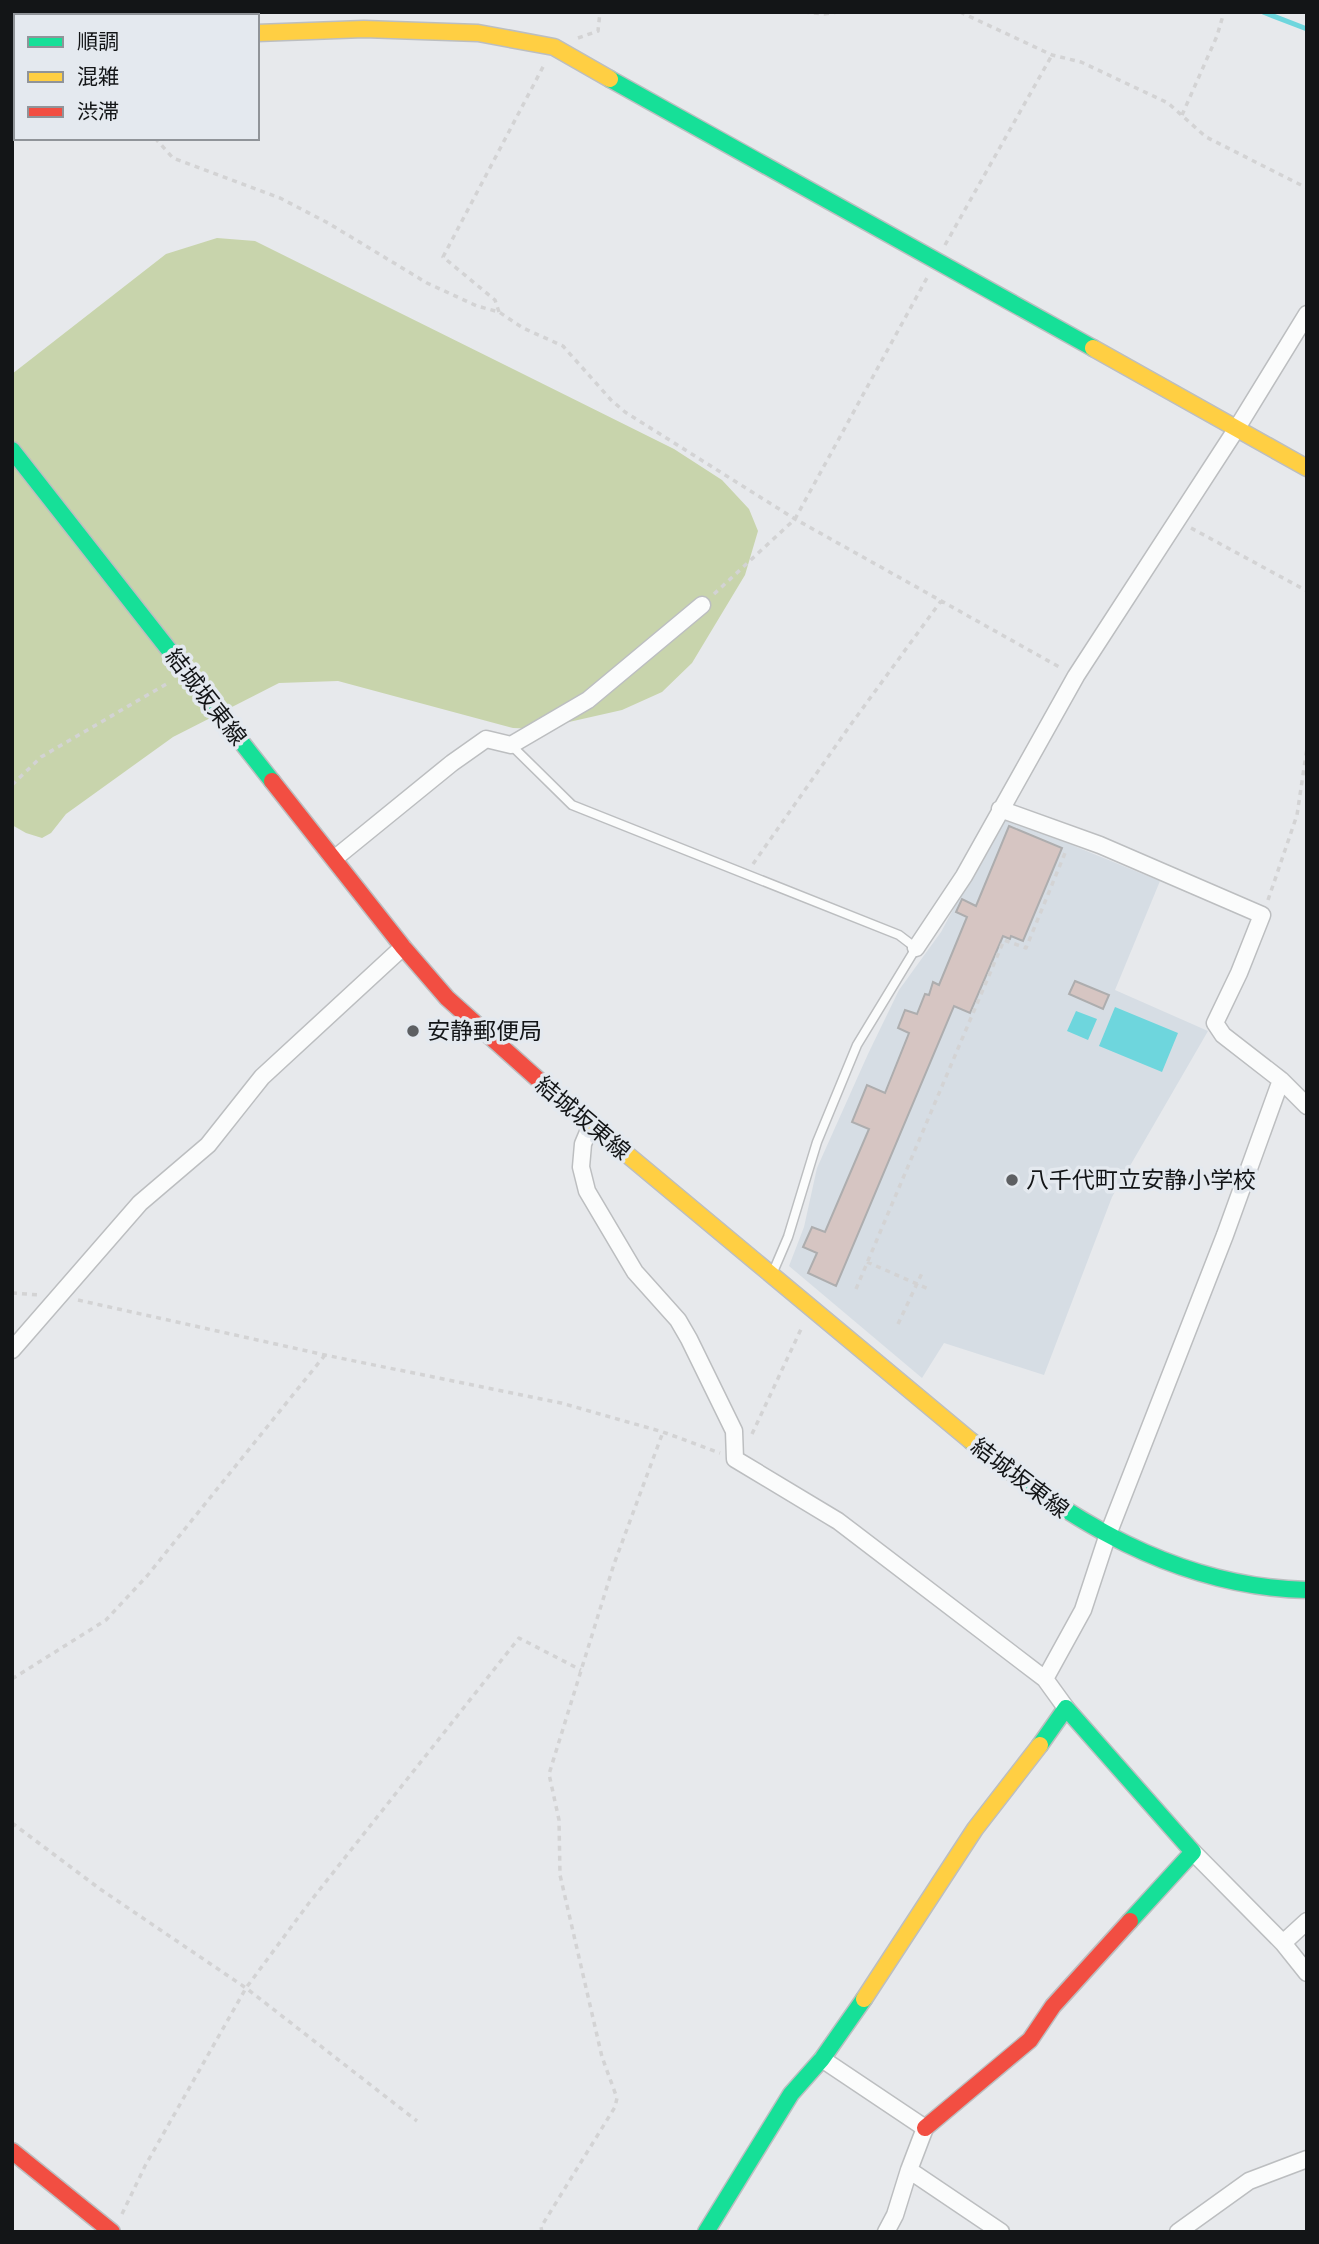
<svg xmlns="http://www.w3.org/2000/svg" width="1319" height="2244" font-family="Poppins,'Noto Sans JP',sans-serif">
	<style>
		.built { fill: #d6dde4 }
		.green { fill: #c8d4ac }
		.water { fill: #6ed6dd }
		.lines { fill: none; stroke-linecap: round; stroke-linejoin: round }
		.stream { stroke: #6ed6dd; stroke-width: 5 }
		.building { fill: #d6c5c2; stroke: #adadae; stroke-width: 2 }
		.lane-casing { stroke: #bcbec0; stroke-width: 11 }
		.street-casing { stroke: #bcbec0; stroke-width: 19 }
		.fast-casing { stroke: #bcbec0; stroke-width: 19 }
		.slow-casing { stroke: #bcbec0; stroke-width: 19 }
		.jam-casing { stroke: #bcbec0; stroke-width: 19 }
		.path { stroke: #d3d3d4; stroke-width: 3.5; stroke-dasharray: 5 5; stroke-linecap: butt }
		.lane { stroke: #fbfcfc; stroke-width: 8 }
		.street { stroke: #fbfcfc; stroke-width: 16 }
		.fast { stroke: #16e098; stroke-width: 16 }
		.slow { stroke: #ffcf43; stroke-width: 16 }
		.jam { stroke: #f24e42; stroke-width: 16 }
		.poi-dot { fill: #5d5f62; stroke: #e4e9ef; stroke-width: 2.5 }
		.labels { text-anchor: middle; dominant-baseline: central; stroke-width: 7; stroke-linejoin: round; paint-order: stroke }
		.street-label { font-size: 23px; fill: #131517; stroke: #e4e9ef }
		.poi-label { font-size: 23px; fill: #131517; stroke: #e4e9ef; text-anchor: start }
	</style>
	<rect width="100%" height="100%" fill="#e7e9ec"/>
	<!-- built -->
	<path class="built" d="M1003 817 1160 881 1115 990 1208 1031 1112 1197 1044 1375 944 1343 922 1378 789 1266 804 1227 817 1168 868 1054 899 990 941 932Z"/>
	<!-- green -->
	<path class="green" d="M217 238 255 241 674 449 722 480 749 509 758 531 745 575 692 663 662 692 622 710 538 729 513 728 338 681 279 683 173 737 66 814 51 833 42 838 26 833 12 825V374L166 254Z"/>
	<!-- water -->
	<path class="water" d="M1115 1007 1178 1033 1162 1072 1099 1046Z
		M1076 1011 1097 1019 1088 1040 1067 1031Z"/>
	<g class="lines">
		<!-- stream -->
		<path class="stream" d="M1263 12 1307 29"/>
	</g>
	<!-- building -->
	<path class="building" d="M1009 826 1062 848 1023 941 1011 936 1010 939 1003 936 970 1013 954 1006 836 1286 808 1273 817 1253 803 1247 812 1227 825 1232 869 1129 852 1122 867 1085 885 1093 909 1033 898 1028 905 1010 917 1014 925 994 929 995 933 982 939 985 967 917 956 912 962 899 976 906Z
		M1075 981 1109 995 1103 1009 1069 994Z"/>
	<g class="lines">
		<!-- lane casing -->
		<g class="lane-casing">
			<path id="lane" d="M511 745 572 805 899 935 916 948 857 1045 817 1142 788 1237 773 1272"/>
		</g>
		<!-- street casing -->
		<g class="street-casing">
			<path id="street" d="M1000 809 1100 845 1262 915 1239 973 1215 1023 1223 1035 1281 1080 1307 1106
				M334 859 452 763 486 739 511 745 588 700 702 605
				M916 948 964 876 1076 676 1237 428 1307 314
				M591 1125 583 1144 581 1167 587 1191 635 1272 678 1320 689 1339 734 1431 735 1459 838 1521 1045 1679 1066 1708
				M12 1350 140 1203 208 1145 262 1077 403 947
				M1045 1679 1083 1610 1107 1537 1225 1235 1281 1080
				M1193 1852 1283 1943 1307 1973
				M1283 1943 1307 1921
				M822 2059 925 2128 909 2170 895 2215 886 2232
				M909 2170 1001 2232
				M1178 2232 1249 2181 1307 2159"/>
		</g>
		<!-- fast casing -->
		<g class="fast-casing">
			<path id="fast" d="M610 79 1093 348
				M12 450 272 781
				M971 1441C1069 1520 1176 1587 1307 1590
				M1040 1745 1066 1708 1193 1852 1130 1921
				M706 2232 791 2094 822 2059 864 1999"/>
		</g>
		<!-- slow casing -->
		<g class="slow-casing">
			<path id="slow" d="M257 33 364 29 478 33 554 47 610 79
				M1093 348 1307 468
				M551 1091 971 1441
				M864 1999 975 1829 1040 1745"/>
		</g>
		<!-- jam casing -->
		<g class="jam-casing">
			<path id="jam" d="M272 781 403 947 447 998 551 1091
				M925 2128 1030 2040 1053 2006 1130 1921
				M12 2151 112 2232"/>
		</g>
		<!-- path -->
		<path class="path" d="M66 12 70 16
			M804 12 824 14 838 12
			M960 12 1052 55 1081 62 1168 103 1206 137 1307 188
			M19 16 21 12
			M12 26 16 21
			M578 38 598 31 600 12
			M1182 115 1217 36 1224 12
			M155 138 173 158 280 198 328 223 427 283 477 306 499 312 523 328 563 346 611 400 625 412 795 519 1061 668
			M945 245 1052 55
			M499 312 495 300 443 257 544 65
			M1191 528 1307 591
			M714 594 795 519 928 276
			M12 785 41 757 168 683
			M753 864 849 727 941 601
			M1268 900 1297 815 1307 748
			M867 1262 931 1290
			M856 1289 1004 940 1026 948 1065 853
			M12 1293 39 1295
			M78 1300 325 1355 561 1403 663 1432 720 1453
			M898 1324 923 1271
			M752 1434 802 1327
			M12 1679 106 1620 147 1576 325 1355
			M12 1823 100 1889 246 1988 417 2121
			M122 2214 145 2166 246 1988 309 1903 519 1638 581 1670
			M542 2232 541 2227 615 2107 617 2098 602 2057 560 1875 559 1820 549 1774 614 1564 663 1432"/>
		<!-- lane -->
		<use href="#lane" class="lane"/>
		<!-- street -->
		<use href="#street" class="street"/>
		<!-- fast -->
		<use href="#fast" class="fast"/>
		<!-- slow -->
		<use href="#slow" class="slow"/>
		<!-- jam -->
		<use href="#jam" class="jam"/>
	</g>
	<!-- markers -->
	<g class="poi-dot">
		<circle cx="413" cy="1031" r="7"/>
		<circle cx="1012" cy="1180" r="7"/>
	</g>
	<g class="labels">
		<!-- street labels -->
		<g class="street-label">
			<text transform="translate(206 697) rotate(52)">結城坂東線</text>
			<text transform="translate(583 1118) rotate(40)">結城坂東線</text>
			<text transform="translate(1020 1478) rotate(37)">結城坂東線</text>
		</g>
		<!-- poi labels -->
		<g class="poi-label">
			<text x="427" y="1031">安静郵便局</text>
			<text x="1026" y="1180">八千代町立安静小学校</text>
		</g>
	</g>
	<!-- border -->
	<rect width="1319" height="2244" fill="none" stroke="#131517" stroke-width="28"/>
	<!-- legend -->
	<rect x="14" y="14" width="245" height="126" fill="#e4e9ef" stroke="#909499" stroke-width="2"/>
	<rect x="28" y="37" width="35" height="10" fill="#16e098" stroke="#909499" stroke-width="2"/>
	<text x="77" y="49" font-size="21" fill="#131517">順調</text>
	<rect x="28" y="72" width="35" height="10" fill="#ffcf43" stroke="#909499" stroke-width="2"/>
	<text x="77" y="84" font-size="21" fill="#131517">混雑</text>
	<rect x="28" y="107" width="35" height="10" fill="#f24e42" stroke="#909499" stroke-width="2"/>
	<text x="77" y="119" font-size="21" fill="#131517">渋滞</text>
</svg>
